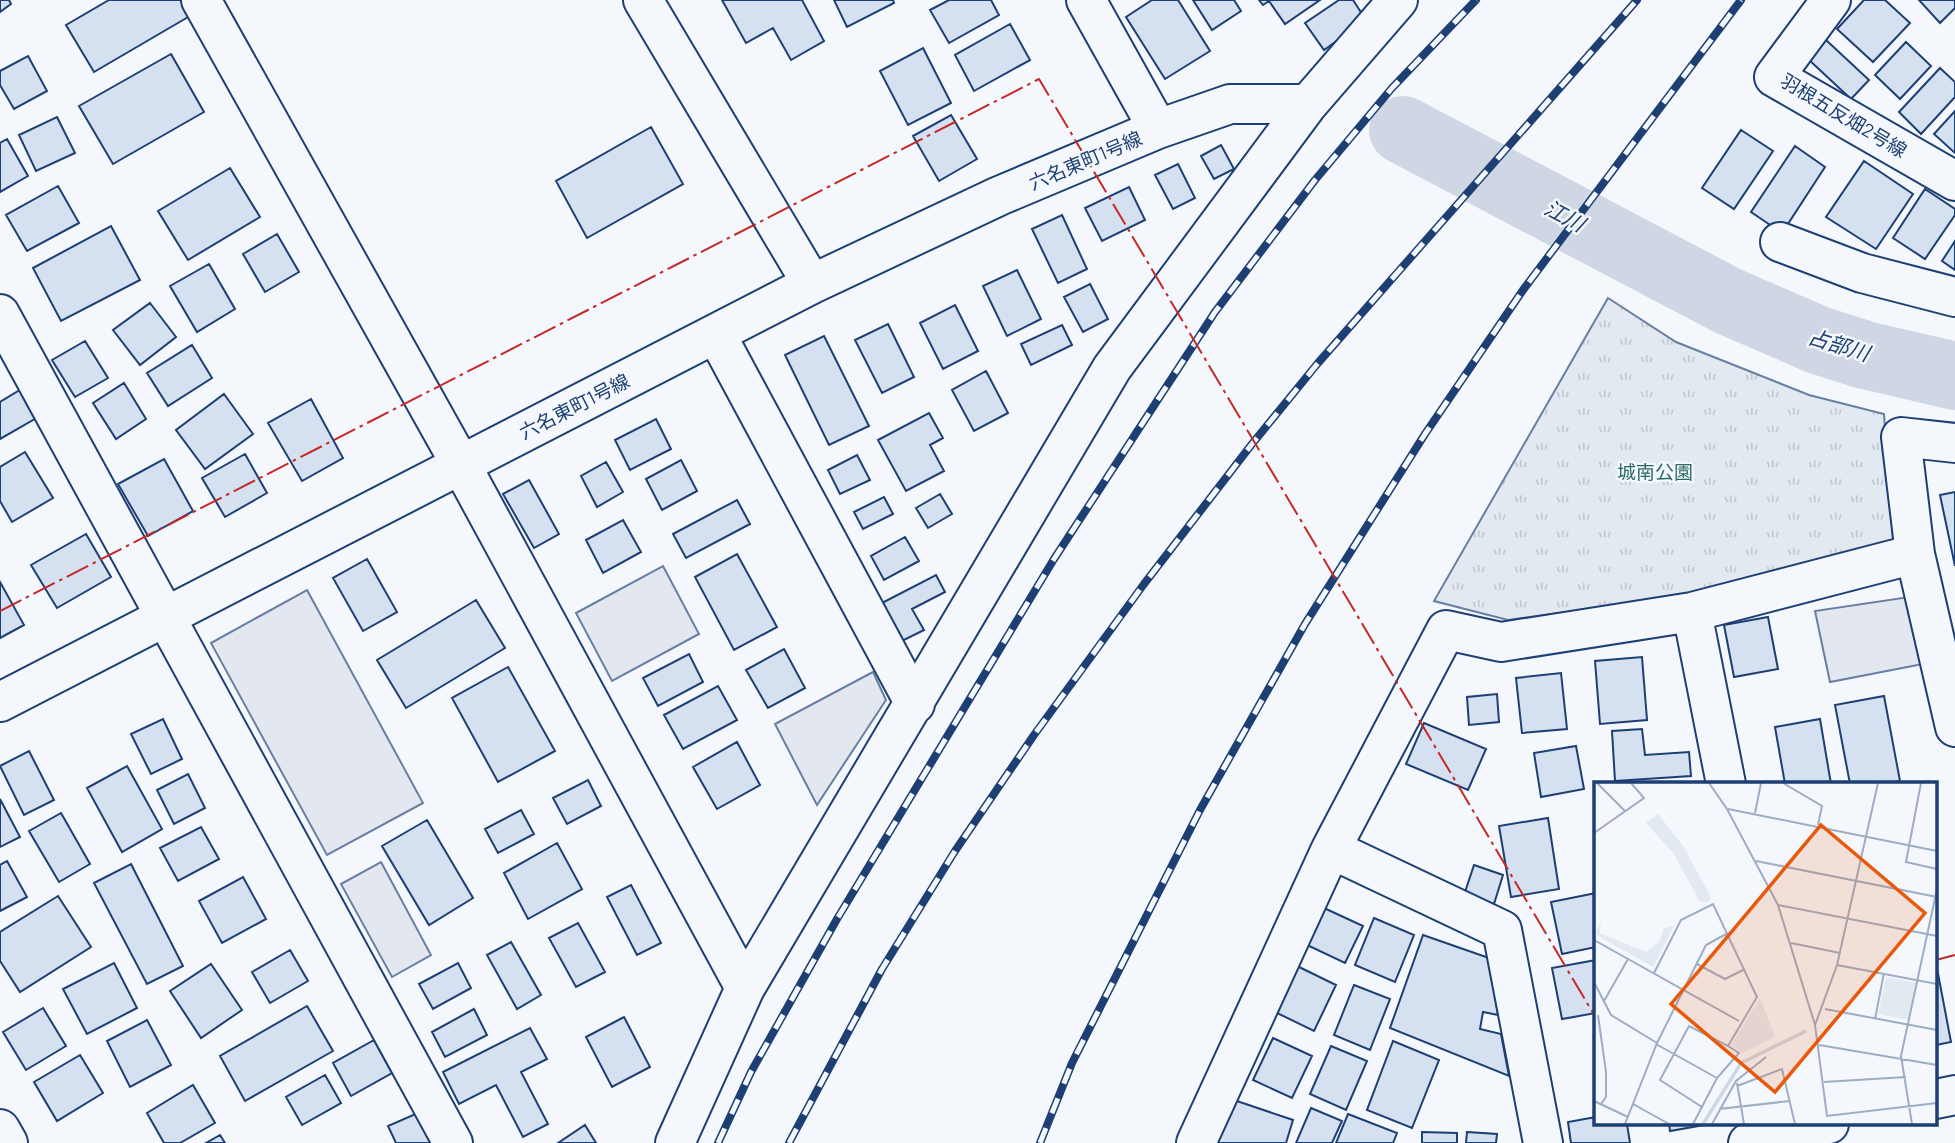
<svg xmlns="http://www.w3.org/2000/svg" width="1955" height="1143" font-family="Barlow,'Noto Sans JP',sans-serif">
	<style>
		.park { fill: url(#park-tufts); stroke: #687fa3; stroke-width: 2 }
		.parking { fill: #e3e8f0; stroke: #687fa3; stroke-width: 2 }
		.lines { fill: none; stroke-linecap: round; stroke-linejoin: round }
		.river { stroke: #cfd7e4; stroke-width: 68 }
		.building { fill: #d5e0f0; stroke: #1d3f73; stroke-width: 2 }
		.minor-casing { stroke: #1d3f73; stroke-width: 42 }
		.minor { stroke: #f4f7fb; stroke-width: 38 }
		.rail-casing { stroke: #1d3f73; stroke-width: 8 }
		.rail { stroke: #f4f7fb; stroke-width: 5; stroke-dasharray: 16; stroke-linecap: butt }
		.power { stroke: #c62828; stroke-width: 2; stroke-dasharray: 24 5 3.5 5; stroke-linecap: butt }
		.labels { text-anchor: middle; dominant-baseline: central; stroke-width: 5; stroke-linejoin: round; paint-order: stroke }
		.street-label { font-size: 19px; fill: #1d3f73; stroke: #f4f7fb }
		.park-label { font-size: 19px; fill: #2c6c60; stroke: #f4f7fb }
		.water-label { font-size: 21px; font-style: italic; fill: #1d3f73; stroke: #f4f7fb }
		.inset-river { fill: none; stroke: #cfd7e4; stroke-width: 3.5 }
		.inset-road { fill: none; stroke: #9eadc5; stroke-width: 2 }
		.view { fill: #e8590c; fill-opacity: 0.15; stroke: #e8590c; stroke-width: 3.5 }
		.inset-edge { fill: none; stroke: #1d3f73; stroke-width: 3.5 }
	</style>
	<defs>
		<pattern id="park-tufts" width="24" height="20" patternUnits="userSpaceOnUse" patternTransform="scale(1.75)"><rect width="24" height="20" fill="#e3e9f0"/><path d="M3 7l-1-3M5 7V3M7 7l1-3M15 17l-1-3M17 17v-4M19 17l1-3" fill="none" stroke="#c2c9d1"/></pattern>
	</defs>
	<rect width="100%" height="100%" fill="#f4f7fb"/>
	<!-- park -->
	<path class="park" d="M1608 298 1676 342 1809 395 1884 414 1893 540 1671 598 1508 620 1434 601Z"/>
	<!-- parking -->
	<path class="parking" d="M663 566 699 634 612 681 576 613Z
		M307 590 423 803 327 855 211 643Z
		M1909 597 1928 663 1830 682 1815 611Z
		M873 672 886 700 817 805 775 724Z
		M381 862 431 955 392 977 341 884Z"/>
	<g class="lines">
		<!-- river -->
		<path class="river" d="M1403 130 1728 301 1818 340 1865 355 1955 376"/>
	</g>
	<!-- building -->
	<path class="building" d="M0 0H9L11 4 0 12Z
		M109 0H187L195 13 94 72 66 25Z
		M722 0H802L824 41 791 60 773 28 746 43Z
		M834 0H893L894 3 847 27Z
		M949 0H991L999 15 949 43 930 10Z
		M1152 0H1178L1210 51 1165 79 1126 17Z
		M1193 0H1234L1241 11 1212 30Z
		M1259 0H1320L1285 24 1269 1 1263 5Z
		M1339 0H1353L1366 20 1324 50 1305 23Z
		M1864 0H1885L1910 23 1873 62 1837 29Z
		M1919 0H1955V8L1940 23Z
		M1010 24 1030 60 974 91 955 55Z
		M1826 40 1869 80 1851 99 1808 59Z
		M1906 42 1931 66 1900 99 1875 75Z
		M923 48 951 103 908 125 880 71Z
		M171 54 204 112 113 164 79 106Z
		M28 56 47 91 14 109 0 85V71Z
		M1940 68 1955 82V97L1921 134 1899 112Z
		M1955 111V153L1934 134Z
		M951 115 977 159 939 181 913 136Z
		M57 117 75 153 36 171 19 135Z
		M651 127 683 184 587 238 556 181Z
		M1741 130 1773 151 1734 209 1702 188Z
		M7 139 28 176 0 192V143Z
		M1221 145 1234 169 1214 179 1201 156Z
		M1795 146 1825 167 1782 233 1751 212Z
		M1864 161 1913 194 1876 249 1826 217Z
		M1178 164 1195 198 1173 209 1155 175Z
		M230 168 260 217 188 260 158 211Z
		M58 186 79 223 27 251 6 215Z
		M1129 187 1145 220 1102 241 1085 208Z
		M1925 189 1955 209V215L1925 259 1893 238Z
		M1062 215 1087 269 1058 283 1032 229Z
		M111 226 140 280 61 321 33 268Z
		M277 234 299 272 265 292 243 254Z
		M1955 241V270L1942 261Z
		M209 264 235 309 197 332 170 286Z
		M1017 270 1041 319 1007 336 983 286Z
		M1090 284 1108 319 1083 332 1064 297Z
		M150 303 176 337 140 365 113 330Z
		M955 305 978 351 943 369 920 323Z
		M888 324 914 377 882 393 855 340Z
		M1062 325 1072 345 1031 365 1021 344Z
		M824 336 869 426 829 445 785 355Z
		M85 341 108 378 75 397 52 360Z
		M192 345 212 378 168 406 147 373Z
		M986 371 1008 413 974 431 952 390Z
		M124 383 146 419 116 439 93 403Z
		M23 388 40 416 0 439V402Z
		M224 394 253 434 205 469 176 430Z
		M311 399 343 458 302 481 268 423Z
		M929 413 943 438 930 445 944 471 906 491 878 440Z
		M656 419 671 449 630 470 615 440Z
		M25 452 53 498 12 522 0 501V467Z
		M245 454 267 493 225 517 202 478Z
		M857 455 870 480 840 494 828 470Z
		M164 459 193 511 148 536 118 484Z
		M681 460 697 491 662 510 646 479Z
		M606 462 623 492 597 507 581 476Z
		M529 480 559 534 534 548 503 494Z
		M1955 492V566L1940 495Z
		M940 494 952 514 928 528 916 508Z
		M884 497 893 514 863 529 854 512Z
		M737 500 750 524 686 558 673 534Z
		M623 520 641 552 603 573 586 540Z
		M86 534 111 577 57 608 31 565Z
		M905 537 919 561 884 580 871 556Z
		M737 554 777 627 734 650 695 577Z
		M367 559 397 612 363 631 333 578Z
		M936 575 945 592 912 609 924 630 900 642 880 604Z
		M0 582 24 625 0 638Z
		M476 600 505 648 406 708 377 660Z
		M1768 617 1778 669 1734 677 1724 625Z
		M784 649 805 688 768 708 746 670Z
		M689 654 703 682 658 706 643 678Z
		M1642 657 1647 720 1600 724 1595 661Z
		M508 667 555 751 498 782 452 698Z
		M1561 673 1567 729 1522 733 1516 678Z
		M718 686 737 720 683 749 664 715Z
		M1497 694 1499 722 1469 725 1467 697Z
		M1884 696 1900 781 1885 784H1850L1835 705Z
		M163 719 182 759 151 774 131 734Z
		M1820 719 1831 784H1785L1775 727Z
		M1424 723 1486 749 1468 790 1406 764Z
		M1642 729 1645 755 1689 752 1691 776 1615 781 1612 731Z
		M737 742 760 785 717 809 693 767Z
		M1576 746 1584 789 1541 797 1534 753Z
		M29 751 54 800 24 815 0 766Z
		M127 766 162 829 122 852 87 788Z
		M188 774 205 808 174 824 157 790Z
		M588 780 601 806 567 824 553 798Z
		M0 799 20 837 0 847Z
		M521 810 534 834 498 853 485 829Z
		M61 813 90 864 59 882 29 831Z
		M1548 818 1559 889 1511 897 1499 826Z
		M427 820 473 898 429 925 382 846Z
		M201 827 219 859 178 881 160 848Z
		M557 843 582 889 528 919 504 873Z
		M7 861 27 897 0 911V865Z
		M131 864 183 966 147 984 94 883Z
		M1474 865 1503 875 1494 904 1464 895Z
		M243 877 266 919 222 943 199 901Z
		M631 885 661 943 637 955 607 897Z
		M1596 893V947L1562 954 1551 902Z
		M58 896 91 947 20 992 0 961V932Z
		M1324 908 1363 926 1345 963 1307 945Z
		M1374 918 1414 935 1395 982 1355 965Z
		M578 923 605 972 576 987 549 938Z
		M1423 935 1489 958 1498 1015 1483 1012 1480 1029 1501 1034 1509 1076 1390 1028Z
		M511 942 541 995 517 1009 487 955Z
		M290 950 308 981 270 1003 252 972Z
		M1596 960V1013L1562 1019 1552 968Z
		M114 963 137 1008 87 1034 63 989Z
		M458 963 471 988 433 1009 419 984Z
		M1936 963 1951 1042 1936 1045Z
		M211 964 242 1010 201 1038 170 991Z
		M1295 965 1336 985 1314 1031 1273 1011Z
		M1354 985 1390 999 1370 1050 1334 1035Z
		M307 1006 333 1051 245 1101 220 1056Z
		M43 1008 66 1046 26 1070 3 1032Z
		M474 1009 487 1035 445 1057 432 1032Z
		M624 1017 650 1067 612 1087 586 1037Z
		M147 1020 171 1065 130 1087 107 1041Z
		M530 1028 547 1059 521 1072 548 1124 523 1137 496 1085 459 1104 443 1072Z
		M1273 1038 1312 1056 1292 1098 1253 1080Z
		M374 1040 392 1073 351 1096 333 1063Z
		M1393 1041 1439 1060 1412 1128 1367 1110Z
		M1331 1046 1367 1061 1346 1110 1310 1094Z
		M80 1055 103 1093 57 1121 34 1082Z
		M325 1075 341 1103 302 1125 286 1097Z
		M193 1085 215 1123 180 1143H164L147 1113Z
		M1231 1099 1293 1120 1286 1143H1216Z
		M1311 1108 1342 1121 1332 1143H1296Z
		M420 1112 434 1143H396L388 1126Z
		M1348 1114 1397 1133 1393 1143H1336Z
		M1596 1117V1124H1627L1630 1143H1571L1568 1122Z
		M1669 1124H1710L1670 1131Z
		M585 1125 596 1143H558Z
		M1422 1132 1457 1133V1143H1422Z
		M1467 1132 1497 1134 1496 1143H1466Z
		M220 1135 225 1143H206Z"/>
	<g class="lines">
		<!-- minor casing -->
		<g class="minor-casing">
			<path id="minor" d="M201 0 460 463 745 988
				M643 0 812 284
				M1086 0 1158 129
				M1831 0 1774 77 1955 181
				M1780 242 1862 273 1955 297
				M0 314 453 1143
				M716 334 915 704
				M1915 554 1901 437 1955 443
				M1692 612 1726 784
				M0 702 812 284 999 196 1158 129 1230 104H1308
				M1331 849 1502 930 1543 1143
				M1936 1099 1955 1095
				M0 1129 8 1143
				M675 1143 745 988 1112 368 1308 104 1398 0
				M1196 1143 1331 849 1446 630 1501 642 1692 612 1915 554 1955 727
				M1748 1143 1829 1124"/>
		</g>
		<!-- minor -->
		<use href="#minor" class="minor"/>
		<!-- rail casing -->
		<g class="rail-casing">
			<path id="rail" d="M718 1143 751 1072 837 919 1054 559 1215 312 1315 180 1392 88 1476 0
				M789 1143 882 969 955 851 1034 735 1144 584 1252 444 1318 363 1637 0
				M1040 1143 1072 1063 1200 810 1305 624 1425 434 1523 290 1741 0"/>
		</g>
		<!-- rail -->
		<use href="#rail" class="rail"/>
		<!-- power -->
		<path class="power" d="M0 611 1039 79 1596 1018
			M1936 960 1955 955"/>
	</g>
	<g class="labels">
		<!-- street labels -->
		<g class="street-label">
			<text transform="translate(1844 115) rotate(31)">羽根五反畑2号線</text>
			<text transform="translate(1085 160) rotate(-23)">六名東町1号線</text>
			<text transform="translate(574 406) rotate(-27)">六名東町1号線</text>
		</g>
		<!-- park labels -->
		<g class="park-label">
			<text x="1655" y="471">城南公園</text>
		</g>
		<!-- water labels -->
		<g class="water-label">
			<text transform="translate(1565 215) rotate(28)">江川</text>
			<text transform="translate(1839 344) rotate(17)">占部川</text>
		</g>
	</g>
	<!-- overview -->
	<g transform="translate(1594 782)">
		<rect width="343" height="343" fill="#f4f7fb"/>
		<path d="M64 32 89 64 117 115 115 120H106L80 72 52 41ZM7 141 6 151 52 170 65 160 70 146 80 144 59 185 1 152Z" fill="#e3e9f0"/>
		<path d="M292 195 322 201 314 238 284 232ZM166 216 181 255 149 271 137 263Z" fill="#e3e9f0"/>
		<path class="inset-river" d="M109 342 147 281 212 249"/>
		<path class="inset-road" d="M3 1 31 29M115 1 133 27 184 123 221 243 233 334 343 321M189 1 228 24 224 43M327 1 312 80 343 87M134 27 343 69M161 31 167 1M0 51 50 16 37 1M162 79 343 115M184 123 343 154M0 158 145 239M197 161 246 171M103 182 131 197 151 187M243 183 343 202M60 191 87 138 119 122 163 215 134 264 95 244 66 298 108 325M0 200 17 233 63 261M10 219 34 177M231 227 343 248M4 233 12 290V315L7 322M281 237 290 191M221 243 243 183 284 1M62 262 123 296M225 263 343 283M230 300 312 295M143 301 150 342M143 304 188 287 201 342M0 319 34 335M39 322 75 342M125 327 196 319M31 342 63 261 112 163 134 151M99 342 123 296 145 271 134 264M118 342 142 299 172 275M318 342 307 274 343 107"/>
		<path class="view" d="M227 43 331 131 181 310 77 222Z"/>
		<rect width="343" height="343" class="inset-edge"/>
	</g>
</svg>
